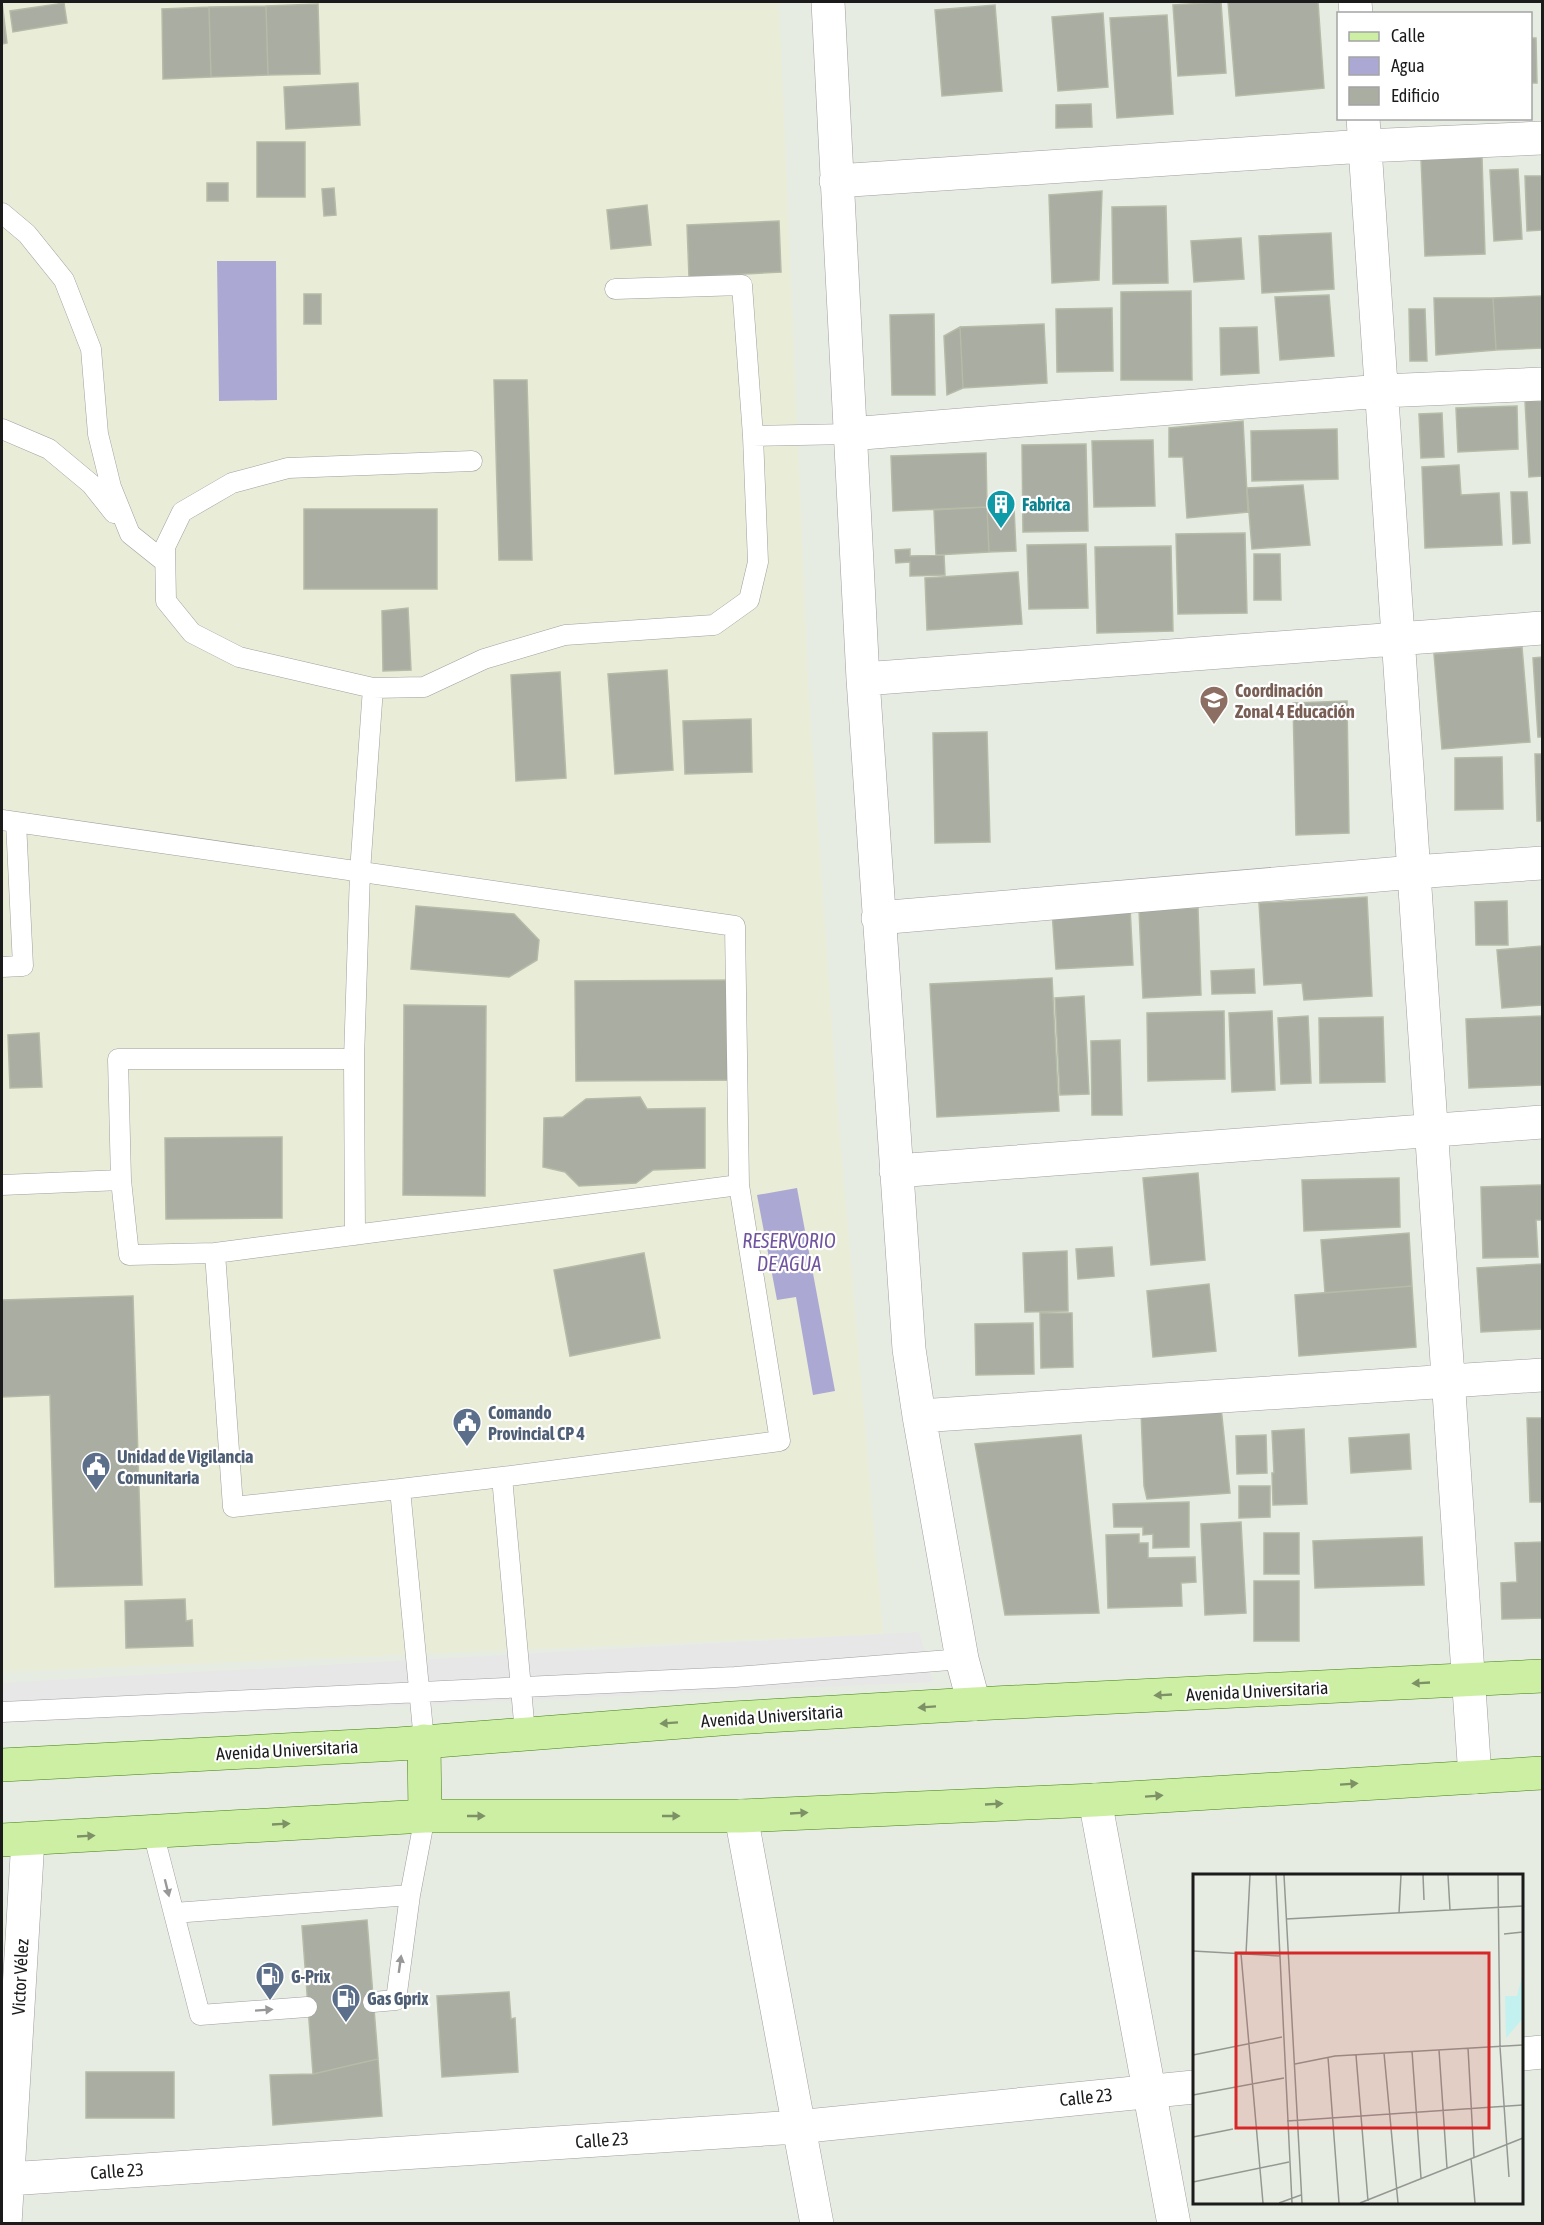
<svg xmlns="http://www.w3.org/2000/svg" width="1544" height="2225" font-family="'Asap Condensed',sans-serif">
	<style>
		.military { fill: #e9ecd7 }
		.parking { fill: #e7e7e7 }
		.water { fill: #aca8d4 }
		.building { fill: #a9ada2; stroke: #b5bba7; stroke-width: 1.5 }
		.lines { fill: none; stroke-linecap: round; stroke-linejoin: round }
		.service-casing { stroke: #9f9f9f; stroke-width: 21 }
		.minor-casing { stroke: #9f9f9f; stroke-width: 34 }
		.primary-casing { stroke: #448112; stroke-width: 34 }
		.service { stroke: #fff; stroke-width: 20 }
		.minor { stroke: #fff; stroke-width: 33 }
		.primary { stroke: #cdefa4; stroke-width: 33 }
		.oneway { fill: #7d9066 }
		.oneway2 { fill: #989898 }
		.labels { text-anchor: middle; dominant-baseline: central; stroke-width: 4.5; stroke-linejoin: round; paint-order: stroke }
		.culture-label { font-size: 18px; font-weight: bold; fill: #0d838f; stroke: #fff; text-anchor: start }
		.education-label { font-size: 18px; font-weight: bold; fill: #785e54; stroke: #fff; text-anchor: start }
		.service-label { font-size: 18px; font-weight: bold; fill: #4e5e75; stroke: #fff; text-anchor: start }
		.street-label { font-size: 18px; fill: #1b1b1b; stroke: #fff }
		.water-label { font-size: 20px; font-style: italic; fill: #70559e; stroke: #fff }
		.inset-road { fill: none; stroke: #959892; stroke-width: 1.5 }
		.view { fill: #d62828; fill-opacity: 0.15; stroke: #d62828; stroke-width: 3 }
		.inset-edge { fill: none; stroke: #1b1b1b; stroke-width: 3 }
	</style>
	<rect width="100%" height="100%" fill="#e6ece2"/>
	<!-- military -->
	<path class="military" d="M2 2H779L808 683 838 1115 883 1634 2 1672Z"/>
	<!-- parking -->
	<path class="parking" d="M919 1632 933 1682 2 1723V1683Z"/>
	<!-- water -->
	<path class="water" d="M217 261H276L277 400 219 401Z
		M797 1188 835 1391 813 1395 796 1297 777 1300 757 1195Z"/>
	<!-- building -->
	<path class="building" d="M2 2 7 43 2 44Z
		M1221 2 1226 73 1178 76 1173 5Z
		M1228 2H1318L1324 88 1236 96Z
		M64 3 67 23 13 32 10 11Z
		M318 4 320 74 268 75 266 6Z
		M995 5 1002 91 942 96 935 10Z
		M266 6 268 75 211 77 209 7Z
		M209 7 211 77 163 79 162 9Z
		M1103 13 1108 87 1058 91 1052 17Z
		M1167 15 1173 114 1117 118 1110 18Z
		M1530 38H1536L1537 83H1530Z
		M358 83 360 125 286 129 284 87Z
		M1091 104 1092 127 1056 128V105Z
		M257 142H305V197H257Z
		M1482 157 1485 254 1425 256 1421 159Z
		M1518 169 1522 239 1494 241 1490 170Z
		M1525 176H1542V230L1527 231Z
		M207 183H228V201H207Z
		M334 188 336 215 324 216 322 189Z
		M1102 191 1099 280 1052 283 1049 195Z
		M647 205 651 245 611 249 607 210Z
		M1166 206 1168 283 1113 284 1112 207Z
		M779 221 781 272 689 277 687 225Z
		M1331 233 1334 289 1262 293 1259 236Z
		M1241 238 1244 279 1194 282 1191 241Z
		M1191 291 1192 380H1121V292Z
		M304 294H321V324H304Z
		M1329 295 1334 356 1280 360 1275 297Z
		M1542 296V348L1496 350 1493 298Z
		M1434 298H1493L1496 350 1436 355Z
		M1112 308 1113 371 1057 372 1056 309Z
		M1409 309H1425L1427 361H1410Z
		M934 314 935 395H892L890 315Z
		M1044 324 1047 383 963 388 960 327Z
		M960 327 963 388 947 395 944 336Z
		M1257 327 1259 373 1221 375 1220 328Z
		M494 380H527L532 560H499Z
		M1525 401H1542V476L1529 477Z
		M1517 406 1518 449 1458 452 1456 408Z
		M1442 413 1444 457 1421 458 1419 414Z
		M1243 421 1248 512 1187 518 1183 457H1169V428Z
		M1337 429 1338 479 1252 481 1251 431Z
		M1153 440 1155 506 1094 507 1092 441Z
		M1086 444 1088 531 1023 532 1022 445Z
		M986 453 987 507 893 511 891 456Z
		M1459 465 1461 495 1499 493 1502 545 1425 548 1422 467Z
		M1303 485 1310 545 1252 549 1247 488Z
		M1511 492H1527L1530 543 1513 544Z
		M987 507 989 552 936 555 934 510Z
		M987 507H1014L1016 551 989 552Z
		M304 509H437V589H304Z
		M1245 533 1247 613 1178 614 1176 534Z
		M1086 544 1088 608 1029 609 1027 545Z
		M1171 546 1173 631 1097 633 1095 547Z
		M910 549V556L944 555 945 575 910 576V562L896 563 895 550Z
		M1254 554H1280L1281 600H1254Z
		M1018 572 1022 624 927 630 925 578Z
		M408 608 411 670 383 671 382 611Z
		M1522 647 1530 742 1442 749 1434 654Z
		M1542 657V737H1538L1533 658Z
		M667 670 673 770 615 774 608 674Z
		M560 672 566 778 516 781 511 675Z
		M1347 701 1349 833 1296 835 1293 703Z
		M751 719 752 772 685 774 683 721Z
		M987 732 990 842 935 843 933 733Z
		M1535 754H1542V821H1537Z
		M1502 757 1503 809 1455 810V758Z
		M1367 897 1372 996 1304 1000 1302 983 1264 985 1259 903Z
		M1507 901 1508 945H1476L1475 902Z
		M416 906 514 914 539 940 537 960 509 977 411 969Z
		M1130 907 1133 965 1056 969 1052 911Z
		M1198 908 1201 995 1143 998 1139 910Z
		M1542 946V1005L1502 1008 1497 950Z
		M1254 969 1255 993 1212 994 1211 971Z
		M1052 978 1059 1111 937 1117 930 984Z
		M744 980 745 1080 576 1081 575 981Z
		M1084 996 1089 1094 1060 1095 1055 998Z
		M404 1005 486 1006 485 1196 403 1195Z
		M1224 1011 1225 1079 1148 1081 1147 1013Z
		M1272 1011 1275 1090 1232 1092 1229 1013Z
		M1308 1016 1311 1083 1281 1084 1278 1018Z
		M1542 1016V1085L1469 1088 1466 1019Z
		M1383 1017 1385 1082 1320 1083 1319 1018Z
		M39 1033 42 1087 10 1088 8 1035Z
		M1120 1040 1122 1115H1092L1091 1041Z
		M640 1097 647 1109 705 1108V1168L653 1170 636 1183 579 1186 565 1172 543 1167 544 1118 563 1117 586 1099Z
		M282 1137V1218L166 1219 165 1138Z
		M1198 1173 1205 1260 1151 1265 1143 1178Z
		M1399 1178 1400 1227 1304 1231 1302 1180Z
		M1542 1185V1220H1536L1538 1257 1483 1258 1481 1187Z
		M1409 1233 1412 1286 1325 1293 1321 1240Z
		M1112 1247 1114 1276 1078 1279 1076 1249Z
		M1067 1251 1068 1311 1025 1312 1023 1253Z
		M644 1253 660 1338 570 1356 554 1270Z
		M1542 1264V1329L1481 1332 1477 1268Z
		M1209 1284 1216 1351 1153 1357 1147 1291Z
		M1412 1286 1416 1347 1299 1356 1295 1295Z
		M133 1296 142 1585 55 1587 50 1395 2 1397V1300Z
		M1040 1313H1072L1073 1367 1041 1368Z
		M1033 1323 1034 1374 976 1375 975 1324Z
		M1221 1407 1230 1493 1147 1499 1144 1486 1141 1412Z
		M1527 1418H1542V1502H1530Z
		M1304 1429 1307 1504 1273 1505 1272 1473H1274L1272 1431Z
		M1409 1434 1411 1469 1351 1473 1349 1438Z
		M1081 1435 1099 1613 1005 1615 975 1444Z
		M1266 1435 1267 1473 1237 1474 1236 1436Z
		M1239 1486H1270V1517L1239 1518Z
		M1189 1502V1547L1153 1548V1534L1143 1535V1527H1114L1113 1504Z
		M1241 1522 1246 1613 1205 1615 1201 1524Z
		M1264 1533H1299V1574H1264Z
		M1139 1534V1543H1148V1558L1195 1557 1196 1582 1181 1583 1182 1606 1108 1608 1106 1535Z
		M1422 1537 1424 1585 1315 1588 1313 1541Z
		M1542 1542V1618L1502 1619 1501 1583 1517 1582 1515 1543Z
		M1254 1581H1299V1641H1254Z
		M185 1599 186 1621 192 1620 193 1646 126 1648 125 1601Z
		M367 1920 378 2059 313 2074 302 1926Z
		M509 1992 511 2019 515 2018 518 2072 442 2077 437 1996Z
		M378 2059 382 2116 273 2125 270 2075 313 2074Z
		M86 2072H174V2118H86Z"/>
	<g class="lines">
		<!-- service casing -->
		<g class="service-casing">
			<path id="service" d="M2 213 27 234 64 280 91 349 98 434 111 487 130 534 165 562
				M2 429 49 449 91 484 114 513
				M753 436 850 434
				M472 461 288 468 232 483 182 512 165 547 166 601 192 633 239 657 373 688 424 687 484 659 565 635 714 625 749 600 758 562 753 436 742 285 615 289
				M2 820 735 926 739 1185 780 1441 502 1477 525 1733
				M352 870 360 872 354 1059 355 1235
				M360 872 373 688
				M2 967 23 966 16 822
				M121 1180 118 1059H354
				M2 1185 121 1180 129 1255 215 1253
				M400 1489 502 1477
				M2 1712 735 1677 962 1659
				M424 1741 400 1489 233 1507 215 1253 739 1185
				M153 1832 200 2015 307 2007
				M174 1913 410 1895
				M373 2002 396 2000 410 1895 425 1816"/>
		</g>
		<!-- minor casing -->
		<g class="minor-casing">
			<path id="minor" d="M828 2 863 679 909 1349 919 1416 962 1659 974 1704
				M1355 2 1356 14
				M1363 118 1475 1777
				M836 181 1365 146 1542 138
				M850 434 1382 391 1542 384
				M863 679 1542 628
				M878 918 1414 872 1542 863
				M896 1171 1542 1122
				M919 1416 1542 1375
				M1095 1800 1174 2224
				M741 1816 817 2224
				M1522 2054 1542 2052
				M8 2179 797 2127 1194 2087
				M5 2224 28 1839"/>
		</g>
		<!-- primary casing -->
		<g class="primary-casing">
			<path id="primary" d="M424 1741 425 1816
				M2 1765 398 1744 733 1718 974 1704 1542 1676
				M2 1840 425 1816H741L1095 1800 1542 1773"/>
		</g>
		<!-- service -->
		<use href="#service" class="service"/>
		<!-- minor -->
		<use href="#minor" class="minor"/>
		<!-- primary -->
		<use href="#primary" class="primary"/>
	</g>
	<!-- one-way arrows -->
	<defs><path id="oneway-solid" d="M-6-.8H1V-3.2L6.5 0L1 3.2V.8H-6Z" transform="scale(1.5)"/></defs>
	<g class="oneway">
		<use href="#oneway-solid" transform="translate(1421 1683) rotate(177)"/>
		<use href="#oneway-solid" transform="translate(1163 1695) rotate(177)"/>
		<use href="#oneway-solid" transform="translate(927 1707) rotate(176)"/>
		<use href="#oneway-solid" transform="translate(669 1723) rotate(176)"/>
		<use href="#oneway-solid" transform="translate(1349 1784) rotate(-4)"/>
		<use href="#oneway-solid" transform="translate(1154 1796) rotate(-4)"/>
		<use href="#oneway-solid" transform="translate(994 1804) rotate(-3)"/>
		<use href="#oneway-solid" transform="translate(799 1813) rotate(-3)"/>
		<use href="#oneway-solid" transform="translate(476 1816)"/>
		<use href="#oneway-solid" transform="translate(671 1816)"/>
		<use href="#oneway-solid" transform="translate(281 1824) rotate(-3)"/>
		<use href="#oneway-solid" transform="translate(86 1836) rotate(-3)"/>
	</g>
	<g class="oneway2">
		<use href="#oneway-solid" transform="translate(167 1888) rotate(76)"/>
		<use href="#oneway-solid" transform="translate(400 1964) rotate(-82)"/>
		<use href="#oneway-solid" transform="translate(264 2010) rotate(-4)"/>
	</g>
	<!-- icons -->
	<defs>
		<g id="building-pin" transform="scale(1.5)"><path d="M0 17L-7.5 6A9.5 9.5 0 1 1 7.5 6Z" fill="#0f9aa8" stroke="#fff"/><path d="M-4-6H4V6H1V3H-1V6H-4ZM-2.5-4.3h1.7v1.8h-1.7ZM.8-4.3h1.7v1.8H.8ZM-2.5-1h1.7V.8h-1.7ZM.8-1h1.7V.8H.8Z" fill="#fff"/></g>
		<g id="university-pin" transform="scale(1.5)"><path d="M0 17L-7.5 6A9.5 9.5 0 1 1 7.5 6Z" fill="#8d6e63" stroke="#fff"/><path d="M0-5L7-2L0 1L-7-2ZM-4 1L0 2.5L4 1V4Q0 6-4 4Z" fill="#fff"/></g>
		<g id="civic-pin" transform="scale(1.5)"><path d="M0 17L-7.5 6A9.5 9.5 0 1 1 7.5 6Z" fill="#5c6f8a" stroke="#fff"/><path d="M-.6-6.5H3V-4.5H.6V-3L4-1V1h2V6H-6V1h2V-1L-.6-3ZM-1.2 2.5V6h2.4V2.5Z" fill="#fff"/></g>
		<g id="fuel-pin" transform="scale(1.5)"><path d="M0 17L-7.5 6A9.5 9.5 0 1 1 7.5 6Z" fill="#5c6f8a" stroke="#fff"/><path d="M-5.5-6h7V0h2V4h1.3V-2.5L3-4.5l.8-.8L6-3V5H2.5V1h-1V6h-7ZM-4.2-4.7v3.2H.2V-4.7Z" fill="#fff"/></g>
	</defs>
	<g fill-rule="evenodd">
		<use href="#building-pin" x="1001" y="504"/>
		<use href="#university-pin" x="1214" y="700"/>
		<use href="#civic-pin" x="467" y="1422"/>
		<use href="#civic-pin" x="96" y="1466"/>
		<use href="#fuel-pin" x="270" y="1976"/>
		<use href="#fuel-pin" x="346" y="1998"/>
	</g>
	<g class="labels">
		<!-- culture labels -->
		<g class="culture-label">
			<text x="1022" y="504">Fabrica</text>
		</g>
		<!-- education labels -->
		<g class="education-label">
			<text x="1235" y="690">Coordinación<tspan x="1235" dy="21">Zonal 4 Educación</tspan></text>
		</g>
		<!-- service labels -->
		<g class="service-label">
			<text x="488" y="1412">Comando<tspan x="488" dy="21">Provincial CP 4</tspan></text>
			<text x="117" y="1456">Unidad de Vigilancia<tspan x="117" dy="21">Comunitaria</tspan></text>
			<text x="291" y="1976">G-Prix</text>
			<text x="367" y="1998">Gas Gprix</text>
		</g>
		<!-- street labels -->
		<g class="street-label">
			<text transform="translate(1257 1691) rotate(-3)">Avenida Universitaria</text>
			<text transform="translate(772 1716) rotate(-4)">Avenida Universitaria</text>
			<text transform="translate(287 1750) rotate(-3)">Avenida Universitaria</text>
			<text transform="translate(20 1977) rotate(-87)">Victor Vélez</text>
			<text transform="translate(1086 2097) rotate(-6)">Calle 23</text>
			<text transform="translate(602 2140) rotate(-4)">Calle 23</text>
			<text transform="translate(117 2171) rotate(-4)">Calle 23</text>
		</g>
		<!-- water labels -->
		<g class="water-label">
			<text x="789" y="1240">RESERVORIO<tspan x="789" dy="23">DE AGUA</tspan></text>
		</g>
	</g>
	<!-- overview -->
	<g transform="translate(1193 1874)">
		<rect width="330" height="330" fill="#e6ece2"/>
		<path d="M330 99V144L313 164 312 122H324Z" fill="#c3f1ef"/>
		<path class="inset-road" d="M83 1 99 329M91 1 109 329M230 1 231 26M255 1 257 36M305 1 307 173 316 303M206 39 208 1M93 45 330 32M311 60 330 58M0 77 87 82M48 80 70 329M53 80 57 1M275 174 281 283M246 176 254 294M219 177 228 304M191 179 205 329M0 181 89 163M163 181 175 327M135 183 146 329M102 190 142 182 330 171M0 221 91 204M94 247 330 231M0 263 40 255M278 284 282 329M0 308 96 288M86 329 108 321M167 329 330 264"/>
		<path class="view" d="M43 79H296V254H43Z"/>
		<rect width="330" height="330" class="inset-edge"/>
	</g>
	<!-- border -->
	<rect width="1544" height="2225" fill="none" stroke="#1b1b1b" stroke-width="6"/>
	<!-- legend -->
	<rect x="1337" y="12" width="195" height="108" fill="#ffffff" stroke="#a4a4a4" stroke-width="1.5"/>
	<rect x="1349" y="32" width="30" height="9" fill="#cdefa4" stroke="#a4a4a4" stroke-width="1.5"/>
	<text x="1391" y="42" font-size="18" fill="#1b1b1b">Calle</text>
	<rect x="1349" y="57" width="30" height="18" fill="#aca8d4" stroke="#a4a4a4" stroke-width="1.5"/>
	<text x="1391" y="72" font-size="18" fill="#1b1b1b">Agua</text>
	<rect x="1349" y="87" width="30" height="18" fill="#a9ada2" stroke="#a4a4a4" stroke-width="1.5"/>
	<text x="1391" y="102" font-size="18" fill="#1b1b1b">Edificio</text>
</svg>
